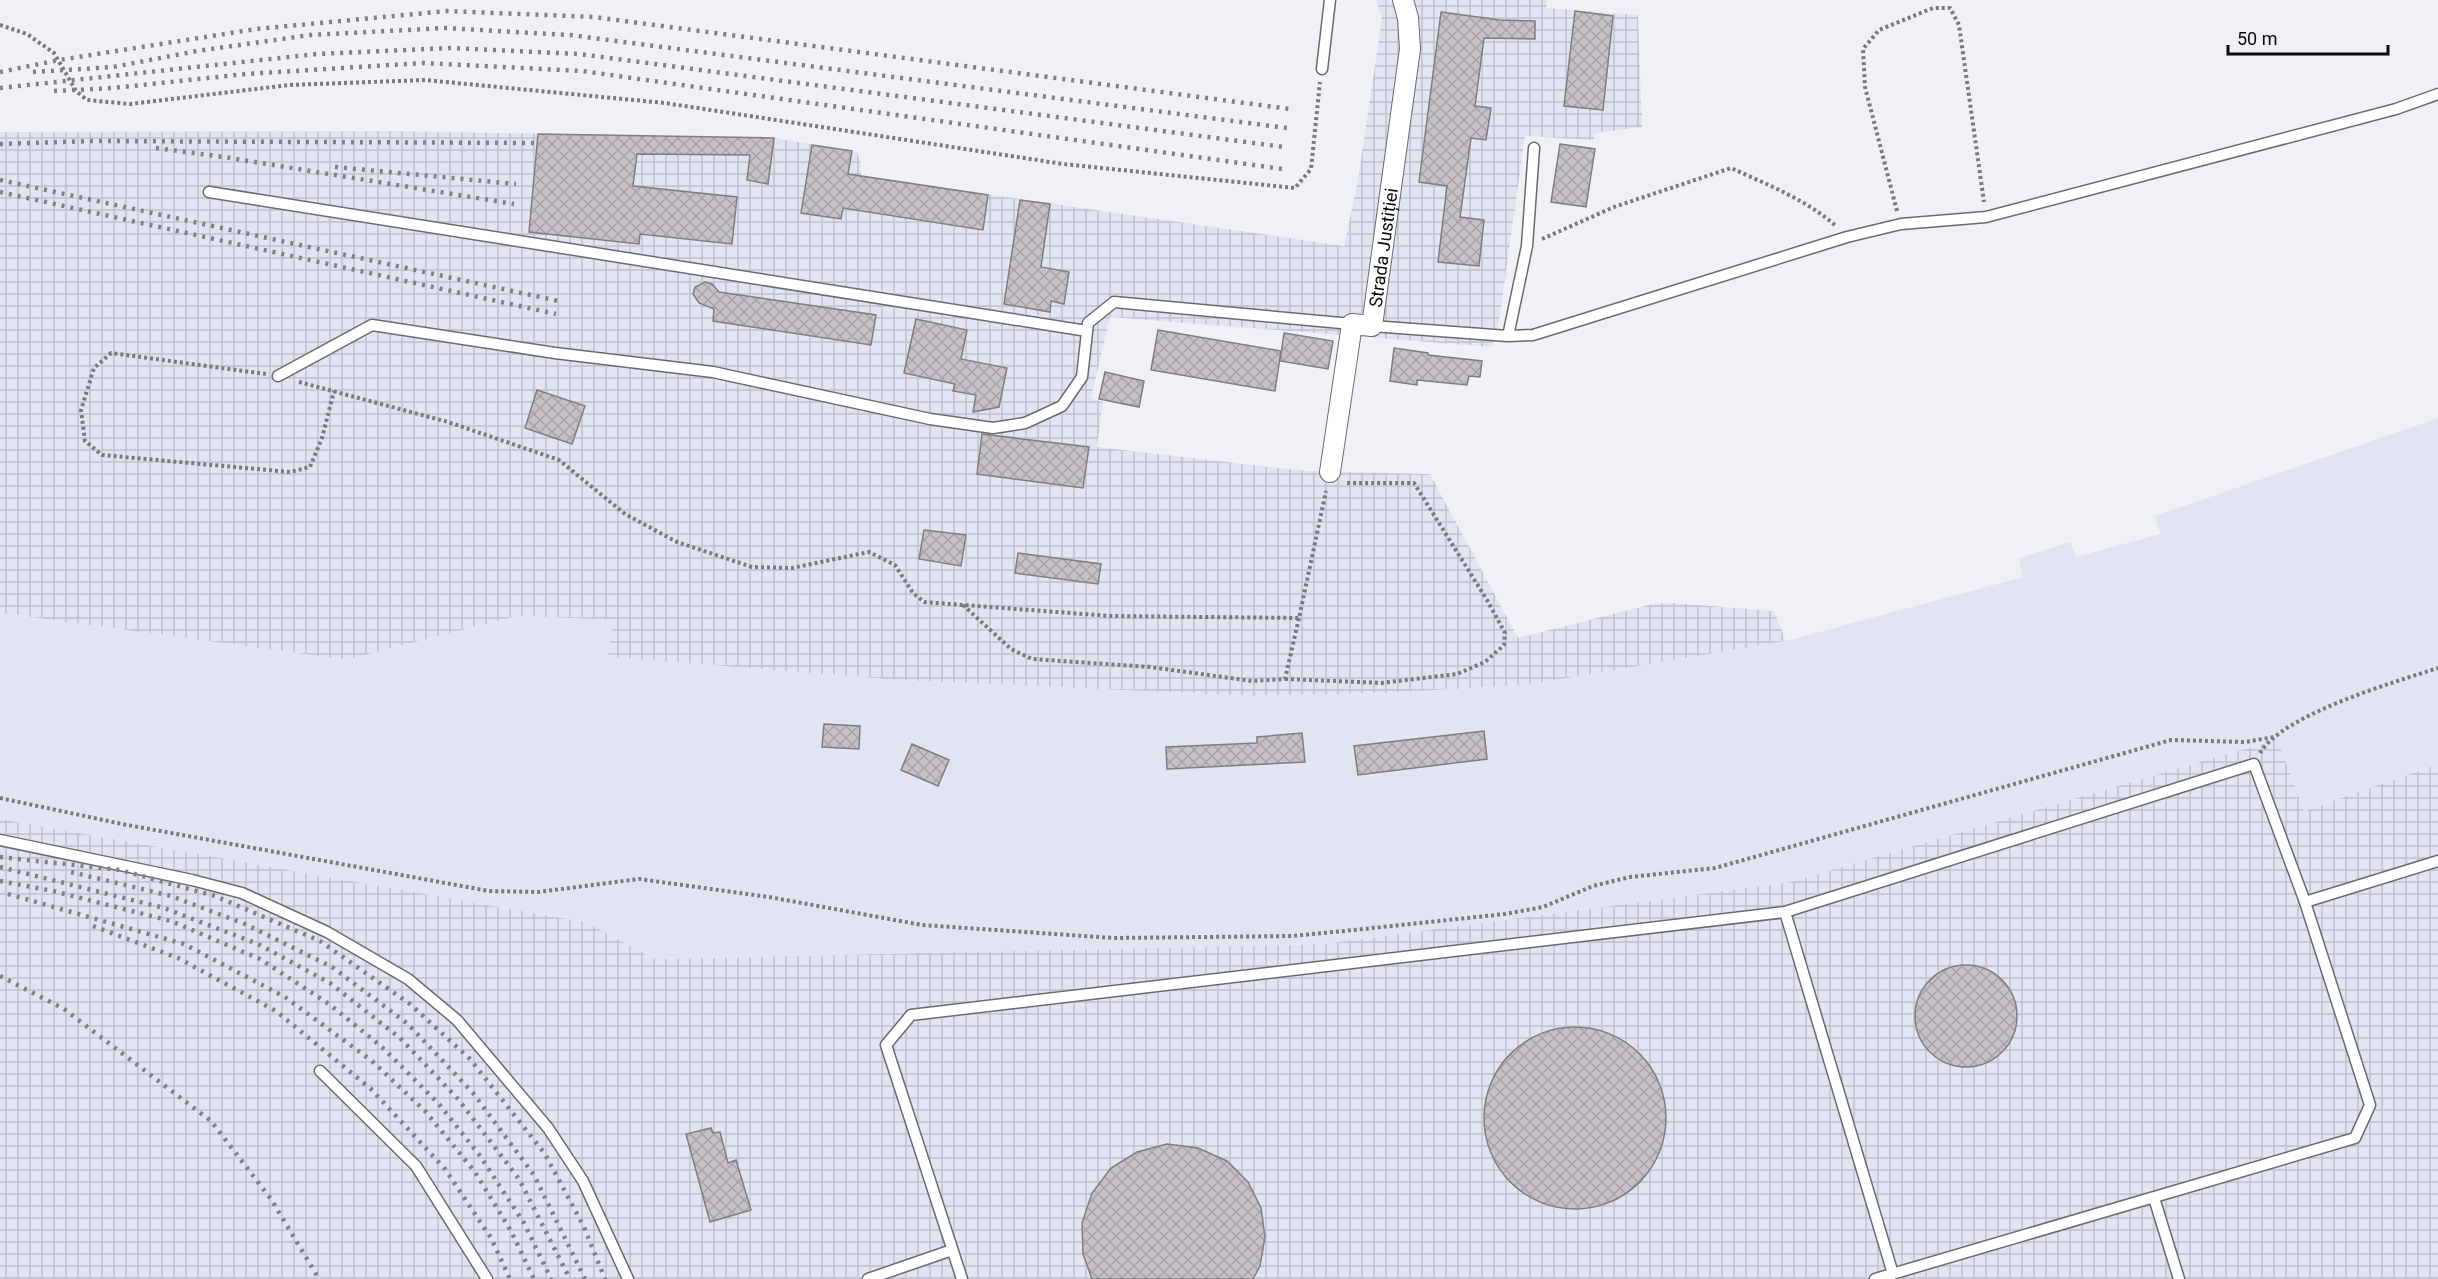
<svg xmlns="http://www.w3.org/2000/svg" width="2438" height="1279" font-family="Roboto,sans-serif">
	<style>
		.industrial { fill: url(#industrial-grid) }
		.built { fill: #e1e5f2 }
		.building { fill: url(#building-cross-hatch); stroke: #817e82; stroke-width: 1.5 }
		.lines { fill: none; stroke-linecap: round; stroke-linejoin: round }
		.lane-casing { stroke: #696b70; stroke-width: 13 }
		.street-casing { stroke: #696b70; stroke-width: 22 }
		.path { stroke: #797a7d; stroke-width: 4; stroke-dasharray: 3 3; stroke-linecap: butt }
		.lane { stroke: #fff; stroke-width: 10 }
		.street { stroke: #fff; stroke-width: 20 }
		.rail { stroke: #808185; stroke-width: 4.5; stroke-dasharray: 3 6; stroke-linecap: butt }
		.labels { text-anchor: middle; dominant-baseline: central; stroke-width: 6; stroke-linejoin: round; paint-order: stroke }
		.street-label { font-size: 18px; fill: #0b0b0d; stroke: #eff1f6 }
	</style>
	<defs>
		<pattern id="industrial-grid" width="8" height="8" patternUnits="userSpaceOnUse" patternTransform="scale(1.5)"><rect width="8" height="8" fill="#e1e5f2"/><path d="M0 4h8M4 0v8" fill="none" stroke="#c0c3ce"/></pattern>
		<pattern id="building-cross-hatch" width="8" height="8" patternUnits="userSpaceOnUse" patternTransform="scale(1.5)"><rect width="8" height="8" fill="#c4c0c5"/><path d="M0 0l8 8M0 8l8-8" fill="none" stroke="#a7a4a8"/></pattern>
	</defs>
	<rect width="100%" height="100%" fill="#eff1f6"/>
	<!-- industrial -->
	<path class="industrial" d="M1376 0H1547L1546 8 1638 15 1642 127 1596 133 1593 140 1525 136 1499 322 1492 347 1110 317 1091 398 1103 402 1097 447 1305 471 1430 474 1518 638 1653 604 1673 603 1774 611 1786 641 1528 685 1386 693 1250 696 898 680 607 657 614 620 518 616 346 660 0 613V132L393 131 774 138 857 152 861 163V176L1344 246 1358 180 1382 18Z
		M2278 739 2304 811 2438 764V1279H0V819L586 922 655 959 1322 944 1790 882Z"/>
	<!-- built -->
	<path class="built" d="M2438 418V764L2304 811 2277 739 1790 882 1678 897 1322 944 655 959 586 922 0 819V613L346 660 518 616 614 620 608 657 898 680 1250 696 1386 693 1528 685 1786 641 2023 577 2019 558 2070 542 2076 557 2160 534 2155 516Z"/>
	<!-- building -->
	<path class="building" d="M1575 11 1613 16 1603 110 1564 106Z
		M1441 12 1500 20 1535 21V39L1484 38 1475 106 1491 108 1486 140 1471 138 1460 217 1484 220 1479 266 1438 262 1447 186 1419 182Z
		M538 134 774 138 768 184 747 180 750 155 637 154 633 186 737 197 732 244 640 234 639 244 529 232Z
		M1560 144 1595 149 1586 207 1551 202Z
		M812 145 852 151 848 174 988 195 983 230 843 208 841 219 801 213Z
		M1020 200 1050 204 1041 267 1069 272 1064 304 1051 301 1050 312 1004 304Z
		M705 282 712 284 719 292 876 315 871 345 713 321 714 309 699 303 693 294 695 287Z
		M916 319 967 330 961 359 1007 368 999 407 973 412 976 395 953 391 955 384 904 373Z
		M1158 330 1281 351 1275 391 1151 370Z
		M1284 333 1333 341 1328 369 1280 361Z
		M1394 348 1428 353V355L1482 361 1480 377 1469 376 1467 385 1417 380V385L1390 381Z
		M1105 372 1144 381 1139 407 1099 399Z
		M537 390 585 406 572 444 525 428Z
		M982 434 1089 447 1083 488 977 474Z
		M924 530 966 535 961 566 919 559Z
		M1018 553 1101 564 1098 584 1015 573Z
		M824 724 860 726 859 749 822 747Z
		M1484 731 1487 759 1358 775 1354 746Z
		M1302 733 1305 762 1167 769 1166 747 1257 743V737Z
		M912 744 949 760 938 786 901 770Z
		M1915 1016a51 51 0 1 1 102 0a51 51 0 1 1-102 0Z
		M1484 1118a91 91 0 1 1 182 0a91 91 0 1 1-182 0Z
		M711 1128 713 1133 720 1132 728 1163 736 1160 751 1210 710 1222 686 1134Z
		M1167 1144 1198 1148 1227 1161 1248 1182 1261 1208 1265 1237 1260 1266 1253 1279H1092L1083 1254 1082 1223 1092 1193 1111 1168 1137 1152Z"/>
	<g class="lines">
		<!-- lane casing -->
		<g class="lane-casing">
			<path id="lane" d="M1322 69 1330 0
				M209 192 1087 331
				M1372 326 1508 336 1533 335 1847 237 1901 224 1986 217 2396 109 2438 94
				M1508 336 1527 246 1534 148
				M278 376 372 325 555 353 713 372 930 419 993 428 1025 423 1062 406 1082 377 1088 323 1114 302 1352 324
				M0 840 192 880 242 893 327 932 408 979 457 1020 548 1128 583 1181 628 1279
				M1785 912 1893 1274
				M320 1071 416 1166 487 1279
				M2154 1198 2179 1279
				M868 1279 952 1250
				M962 1279 886 1045 911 1015 1785 912 2254 764 2305 902 2438 861
				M1875 1279 2355 1138 2370 1105 2305 902"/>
		</g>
		<!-- street casing -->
		<g class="street-casing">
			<g id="street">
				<path id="s1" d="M1330 472 1352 324 1372 326 1410 49 1408 18 1403 0"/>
			</g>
		</g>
		<!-- path -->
		<path class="path" d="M0 25 27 34 54 53 76 91 87 100 130 104 289 85 425 80 665 103 1063 164 1295 188 1311 169 1320 82
			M1897 211 1865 87 1863 49 1879 30 1933 8H1950L1959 25 1984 202
			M1542 239 1614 207 1731 168C1766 184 1807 200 1836 226
			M266 374 111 353 94 368 81 410 85 441 102 455 290 472 310 467 322 438 334 391
			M299 382 448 422 559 460 625 514 677 542 752 567 792 568 869 552 895 565 913 593 924 602 1110 616 1299 618 1326 491
			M963 605 1011 649 1032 659 1150 667 1252 681 1285 679 1299 618
			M1285 679 1381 683 1457 674 1485 662 1504 645 1505 633 1487 600 1414 483H1347
			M2260 753C2283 714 2395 682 2438 668
			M0 798 122 824 489 891 538 892 639 879 769 897 922 925 1114 938 1292 936 1344 931 1505 914 1543 907 1593 886 1630 877 1715 868 2171 740 2245 742 2274 737"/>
		<!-- lane -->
		<use href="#lane" class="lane"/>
		<!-- street -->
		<use href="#street" class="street"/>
		<!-- rail -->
		<path class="rail" d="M0 72 59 60 256 29 447 11 594 17 1290 109
			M33 72 113 67 197 51 310 35 445 28 570 35 1287 128
			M0 88 317 54 451 48 579 54 1284 147
			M54 91 113 88 246 74 423 63 582 71 1282 169
			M0 144 93 141 535 143
			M156 148 224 157 514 204
			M335 167 516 184
			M0 180 563 302
			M0 192 556 314
			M0 857 120 870 215 896 320 941 410 1004 470 1059 545 1154 584 1227 605 1279
			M0 867 164 908 258 944 330 983 400 1038 458 1099 519 1179 570 1279
			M71 872 171 896 245 924 332 967 408 1024 473 1093 534 1175 585 1279
			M0 881 53 891 171 921 260 959 329 1004 382 1047 439 1104 480 1156 524 1223 551 1279
			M8 894 184 944 285 997 372 1061 425 1111 475 1172 511 1231 534 1279
			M93 926 178 958 276 1011 371 1089 445 1169 491 1238 510 1279
			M0 976 64 1009 211 1121 271 1199 319 1279"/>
	</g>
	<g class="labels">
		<!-- street labels -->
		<g class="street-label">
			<text stroke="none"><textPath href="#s1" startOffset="249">Strada Justiției</textPath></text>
		</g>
	</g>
	<!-- scale -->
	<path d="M2228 45v9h160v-9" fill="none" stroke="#0b0b0d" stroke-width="3"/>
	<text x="2237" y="45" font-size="18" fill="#0b0b0d" stroke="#eff1f6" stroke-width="4.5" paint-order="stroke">50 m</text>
</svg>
